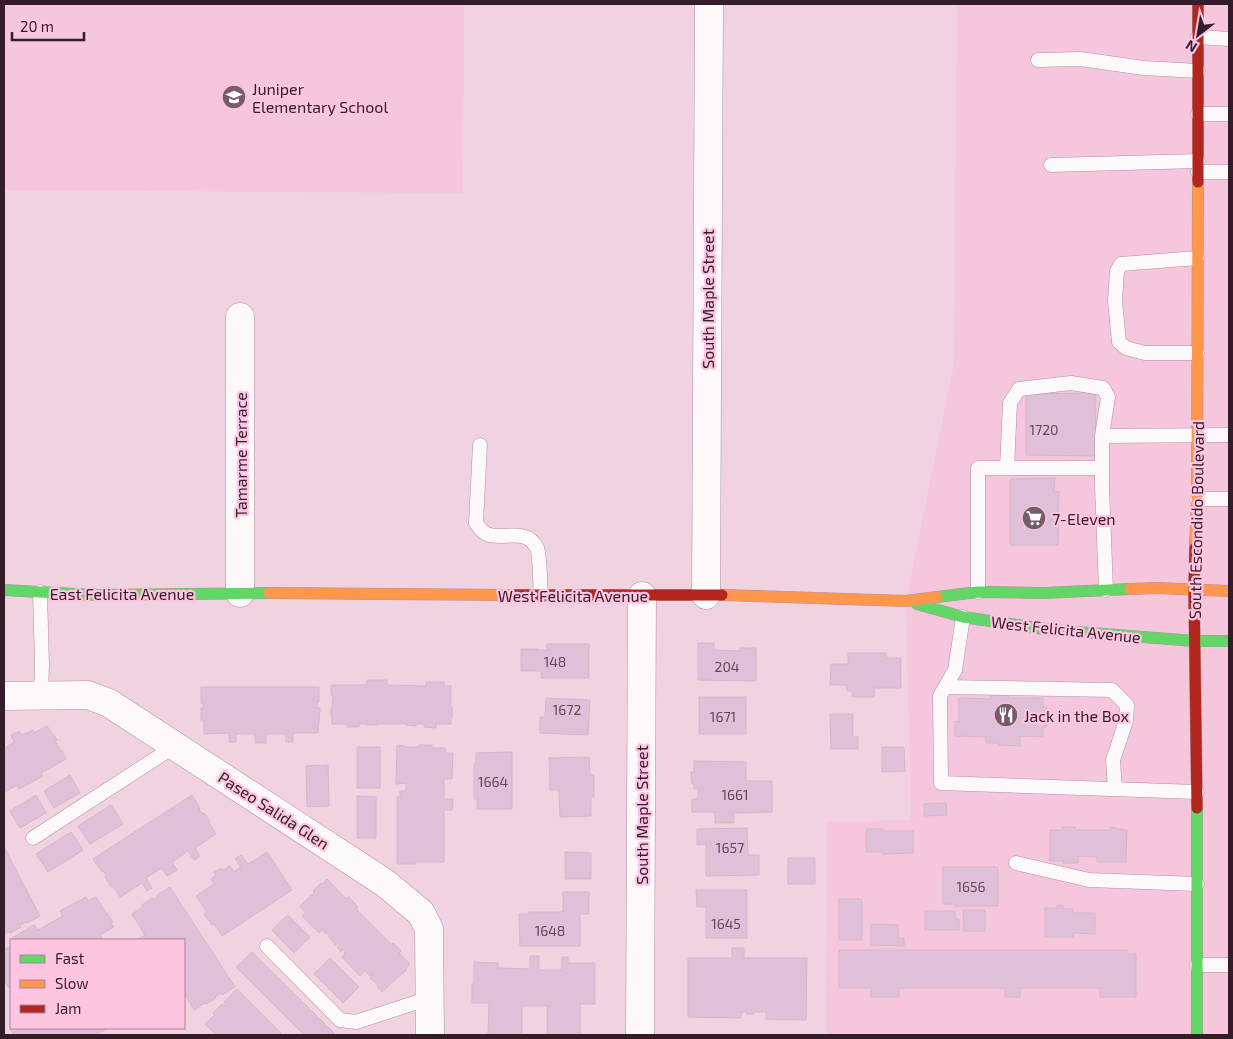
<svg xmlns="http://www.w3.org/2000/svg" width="1233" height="1039" font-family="'Exo 2',sans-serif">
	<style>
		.built { fill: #f6c6dd }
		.building { fill: #e0c0d8; stroke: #d0b8c8 }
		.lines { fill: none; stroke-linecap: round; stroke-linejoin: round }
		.lane-casing { stroke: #ac929f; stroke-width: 15 }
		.street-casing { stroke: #ac929f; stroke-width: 29 }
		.fast-casing { stroke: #ac929f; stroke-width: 12 }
		.slow-casing { stroke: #ac929f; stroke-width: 12 }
		.jam-casing { stroke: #ac929f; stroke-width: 12 }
		.lane { stroke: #fdf8fa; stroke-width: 14 }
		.street { stroke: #fdf8fa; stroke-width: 28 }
		.fast { stroke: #63d668; stroke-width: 11 }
		.slow { stroke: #ff974d; stroke-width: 11 }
		.jam { stroke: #b3261e; stroke-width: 11 }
		.labels { text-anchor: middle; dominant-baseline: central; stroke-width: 4.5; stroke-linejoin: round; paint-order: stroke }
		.number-label { font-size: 14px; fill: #614656 }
		.poi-label { font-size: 16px; fill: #351c29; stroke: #fdc5df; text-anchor: start }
		.street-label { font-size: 16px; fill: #351c29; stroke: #fdc5df }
	</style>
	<rect width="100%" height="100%" fill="#f0d2e0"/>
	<!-- built -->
	<path class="built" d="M4 4H464L463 193 4 190Z
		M957 4H1229V1035H826L827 822 911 820 906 601 954 364Z"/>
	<!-- building -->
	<path class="building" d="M1095 393 1096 456 1026 455V394Z
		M1055 478 1054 491 1059 492 1058 545H1010V479Z
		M698 643H714V650L740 651V648H756V681L698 680Z
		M547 644H589V678H541V671H521V649H537L536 650H547Z
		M848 653H886V658H901V688H874V697H852L853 691H847L846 685H830L831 664H848Z
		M367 680H387V685L426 686V682H444V686H451V707H452V718H451V724H436V728L424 727V724H416V726L406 725V724H377V725H367V724H359V727H347V724H332V717H331V707H332L333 695H331V685H367Z
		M201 687H319V702L317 703V708H320L318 733H293V742H286V734H266V743H255V734H236V742H229V733L204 734V720H201V708H204L203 703H201Z
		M991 693 1009 694 1008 698H1043V707H1047L1046 727H1043V737L1020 736V746L999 745 1000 743H986V737L955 736V721L959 722V698L991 699Z
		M699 697H746V734H699Z
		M546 698 590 700 588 735 540 733V717H545Z
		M830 714H853V737H858V749H831Z
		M47 726 57 740 55 741 61 751H62L66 759 41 773 43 776 19 789 18 785 4 792V749L14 742 11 735 19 731 22 735 33 730 34 733Z
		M397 745 405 746V747H419V745H432V748H445L446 753H453L452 779H444V799H453L452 810H444V862H415V864H397V797H400V791H406V783L396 784Z
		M357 747H380V788H357Z
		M882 747H904L905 771 882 772Z
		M512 752V809H477V799H474V764H476V753Z
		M589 757 590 775H594V797H591V816L560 817 559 790H550L549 758Z
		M694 761 746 762V781H772V812L734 813V823H715V812H692V799H698V789H694V784H692L691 772H694Z
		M328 765 329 806 307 807 306 766Z
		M70 775 80 793 54 808 44 791Z
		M36 795 46 813 20 828 10 811Z
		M192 795 200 808 199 809 202 814 204 813 210 822 209 823 216 834 195 848 200 856 194 860 188 851 172 862 177 870 167 876 162 868 146 878 152 888 147 891 142 883 120 897 113 886 111 887 105 877 106 876 104 871 102 872 93 859Z
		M357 796 376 797V838H357Z
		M946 803 947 815 924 816V804Z
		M111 805 123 824 90 844 78 826Z
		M1062 827H1075V830H1110V827L1118 828V829L1127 830 1126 862H1097V857L1078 856V863H1063L1064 861H1050V830H1062Z
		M747 828 748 855H759V875L706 876V844L697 845V829Z
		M866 829H883V831H913V853L882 854V852H866Z
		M71 832 83 850 48 872 36 854Z
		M4 847 40 916 27 923V922L20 925 21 927 10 933V931L4 934Z
		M267 852 292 890 222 936 214 924 212 925 204 914 207 912 196 896 214 884 211 879 216 875 214 872 221 868 223 870 230 866 234 872 241 867 235 859 241 855 248 864Z
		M565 852 591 853V879H565Z
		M788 858H815V884H788Z
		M943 867H998V906H955V904H943Z
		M327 879 346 899 349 897 358 907 356 908 358 911 392 945 393 943 401 951 399 953 410 964 406 968 407 969 382 992 377 986 378 985 370 978 373 975 372 974 370 976 365 971 360 976 342 957 345 954 344 953 346 951 344 949 341 952 337 947 340 945 338 943 336 945 328 936 330 934 328 933 326 934 322 930 319 933 302 916 306 913 300 906 315 892 313 891 321 883 322 884Z
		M170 887 235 987 222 995 220 993 215 997 216 998 206 1004 205 1003 194 1010 184 993V940H138V939L145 935 132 914 143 907 142 905 152 898 153 900 158 897 157 895Z
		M696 890H747V938H706V907H697Z
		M563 892H589V914H580V946H520L519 914H529V912H563Z
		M86 897 88 901 96 897 106 914 107 913 113 922 111 923 114 927 100 935 102 939 100 940H13L12 938 34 925 38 930 63 916 60 911Z
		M839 899H862V940H839Z
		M1057 905H1063V909H1073V913H1095V934L1073 933V937H1045V908H1057Z
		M963 910H985V931H964Z
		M925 911H955V919H959V930H925Z
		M288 915 310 937 294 953 272 930Z
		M871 924 898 925V938H904V946L871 945Z
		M11 946V987L9 988 4 979V950Z
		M732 948H744V958H807L806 1020 766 1019V1012H754V1014H746V1012H741V1018L688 1017V958H732Z
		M839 950H1127V954H1136V997H1100V988H1020V997H1005V988H899V997H871V988H839Z
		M252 952 336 1035H304L236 967Z
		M530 956H539V970H562V957H568V963H595V1004H580V1035H547V1006H522V1035H488L489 1003H472V984H474V962L498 963V968L530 969Z
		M330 958 359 987 343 1003 314 974Z
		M237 989 283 1035H216L205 1024 215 1015 213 1013 222 1004 224 1006 226 1004 224 1002Z
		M12 1028H108L95 1035H14L10 1029Z"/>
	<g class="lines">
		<!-- lane casing -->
		<g class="lane-casing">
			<path id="lane" d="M1198 37 1229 39
				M1038 60 1080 59 1144 68 1198 71
				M1198 114H1229
				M1051 165 1198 161
				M1198 172H1229
				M1197 353H1145L1126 348 1119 342 1115 301 1117 271 1121 264 1197 258
				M480 445 476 523C479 527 482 532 487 534 502 541 526 526 537 548 540 554 540 586 541 595
				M1007 468 1010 403 1019 389 1071 383 1103 388 1108 397 1102 436
				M1197 499H1229
				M1106 590 1102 487V436L1229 435
				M40 592 42 665 41 696
				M978 592V468H1101
				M963 617 955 670 940 696 941 783 1197 792
				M945 687 1112 690 1127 705 1126 721 1113 760 1115 789
				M33 838 175 746
				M1016 863 1089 880 1197 884
				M267 946 340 1020 356 1022 430 998
				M1197 965H1229"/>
		</g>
		<!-- street casing -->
		<g class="street-casing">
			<path id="street" d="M240 317V593
				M706 595 709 4
				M4 696 88 695 109 703 385 883 421 913 429 929 430 1035
				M640 1035 642 596"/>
		</g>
		<!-- fast casing -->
		<g class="fast-casing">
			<path id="fast" d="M4 590 94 595 269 593
				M937 597 978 592 1044 593 1130 589
				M917 604 963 617 1051 630 1195 641H1229
				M1197 808V1035"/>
		</g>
		<!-- slow casing -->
		<g class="slow-casing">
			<path id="slow" d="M1195 548 1197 499 1198 182
				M1130 589 1157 588 1229 591
				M269 593 509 595
				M722 595 906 601 937 597"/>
		</g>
		<!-- jam casing -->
		<g class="jam-casing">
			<path id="jam" d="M1198 182V4
				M1195 548 1194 590 1197 808
				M509 595H722"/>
		</g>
		<!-- lane -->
		<use href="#lane" class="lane"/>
		<!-- street -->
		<use href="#street" class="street"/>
		<!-- fast -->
		<use href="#fast" class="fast"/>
		<!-- slow -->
		<use href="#slow" class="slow"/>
		<!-- jam -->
		<use href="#jam" class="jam"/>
	</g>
	<!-- icons -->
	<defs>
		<g id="school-disc" transform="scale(1.25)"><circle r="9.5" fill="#765c69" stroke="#fdc5df"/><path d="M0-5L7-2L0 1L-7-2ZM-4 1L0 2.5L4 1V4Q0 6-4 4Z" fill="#fff"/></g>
		<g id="supermarket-disc" transform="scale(1.25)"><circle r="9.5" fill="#765c69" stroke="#fdc5df"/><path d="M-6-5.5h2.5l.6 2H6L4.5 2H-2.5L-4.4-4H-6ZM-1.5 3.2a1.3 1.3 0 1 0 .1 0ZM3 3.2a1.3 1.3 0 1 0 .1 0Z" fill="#fff"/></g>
		<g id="restaurant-disc" transform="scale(1.25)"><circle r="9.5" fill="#765c69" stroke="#fdc5df"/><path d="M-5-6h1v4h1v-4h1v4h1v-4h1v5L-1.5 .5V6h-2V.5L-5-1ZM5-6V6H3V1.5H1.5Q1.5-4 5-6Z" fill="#fff"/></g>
	</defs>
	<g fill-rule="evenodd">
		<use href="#school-disc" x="234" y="97"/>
		<use href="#supermarket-disc" x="1034" y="518"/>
		<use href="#restaurant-disc" x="1006" y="715"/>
	</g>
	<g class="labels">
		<!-- number labels -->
		<g class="number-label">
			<text x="1044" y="429">1720</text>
			<text x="555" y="661">148</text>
			<text x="727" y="666">204</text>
			<text x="567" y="709">1672</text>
			<text x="723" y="716">1671</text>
			<text x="493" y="781">1664</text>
			<text x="735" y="794">1661</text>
			<text x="730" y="847">1657</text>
			<text x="971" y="886">1656</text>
			<text x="726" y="923">1645</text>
			<text x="550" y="930">1648</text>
		</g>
		<!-- poi labels -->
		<g class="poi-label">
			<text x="252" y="88">Juniper<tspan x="252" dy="18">Elementary School</tspan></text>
			<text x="1052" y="518">7-Eleven</text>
			<text x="1024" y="715">Jack in the Box</text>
		</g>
		<!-- street labels -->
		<g class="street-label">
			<text transform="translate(707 299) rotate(-90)">South Maple Street</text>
			<text transform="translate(240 455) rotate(-90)">Tamarme Terrace</text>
			<text transform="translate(1196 520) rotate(-89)">South Escondido Boulevard</text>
			<text x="122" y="593">East Felicita Avenue</text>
			<text x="573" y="595">West Felicita Avenue</text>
			<text transform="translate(1066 629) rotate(6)">West Felicita Avenue</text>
			<text transform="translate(274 810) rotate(33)">Paseo Salida Glen</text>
			<text transform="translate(641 815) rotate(-90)">South Maple Street</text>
		</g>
	</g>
	<!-- border -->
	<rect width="1233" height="1039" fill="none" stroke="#351c29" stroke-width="10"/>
	<!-- legend -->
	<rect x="10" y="939" width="175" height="90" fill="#fdc5df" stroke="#ad8196"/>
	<rect x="20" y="955" width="25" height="8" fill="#63d668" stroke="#ad8196"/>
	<text x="55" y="964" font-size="15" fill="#351c29">Fast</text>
	<rect x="20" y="980" width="25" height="8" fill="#ff974d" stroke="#ad8196"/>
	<text x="55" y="989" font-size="15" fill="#351c29">Slow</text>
	<rect x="20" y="1005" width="25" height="8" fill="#b3261e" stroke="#ad8196"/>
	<text x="55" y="1014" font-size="15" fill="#351c29">Jam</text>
	<!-- north arrow -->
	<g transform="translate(1198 35) rotate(211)" stroke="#fdc5df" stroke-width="4" paint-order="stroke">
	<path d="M0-4L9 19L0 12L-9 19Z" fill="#351c29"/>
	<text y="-8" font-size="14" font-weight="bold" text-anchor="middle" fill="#351c29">N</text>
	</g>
	<!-- scale -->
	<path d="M12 32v8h72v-8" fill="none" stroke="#351c29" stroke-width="2.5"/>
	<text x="20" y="32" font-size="15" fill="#351c29" stroke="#fdc5df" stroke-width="4" paint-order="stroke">20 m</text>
</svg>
